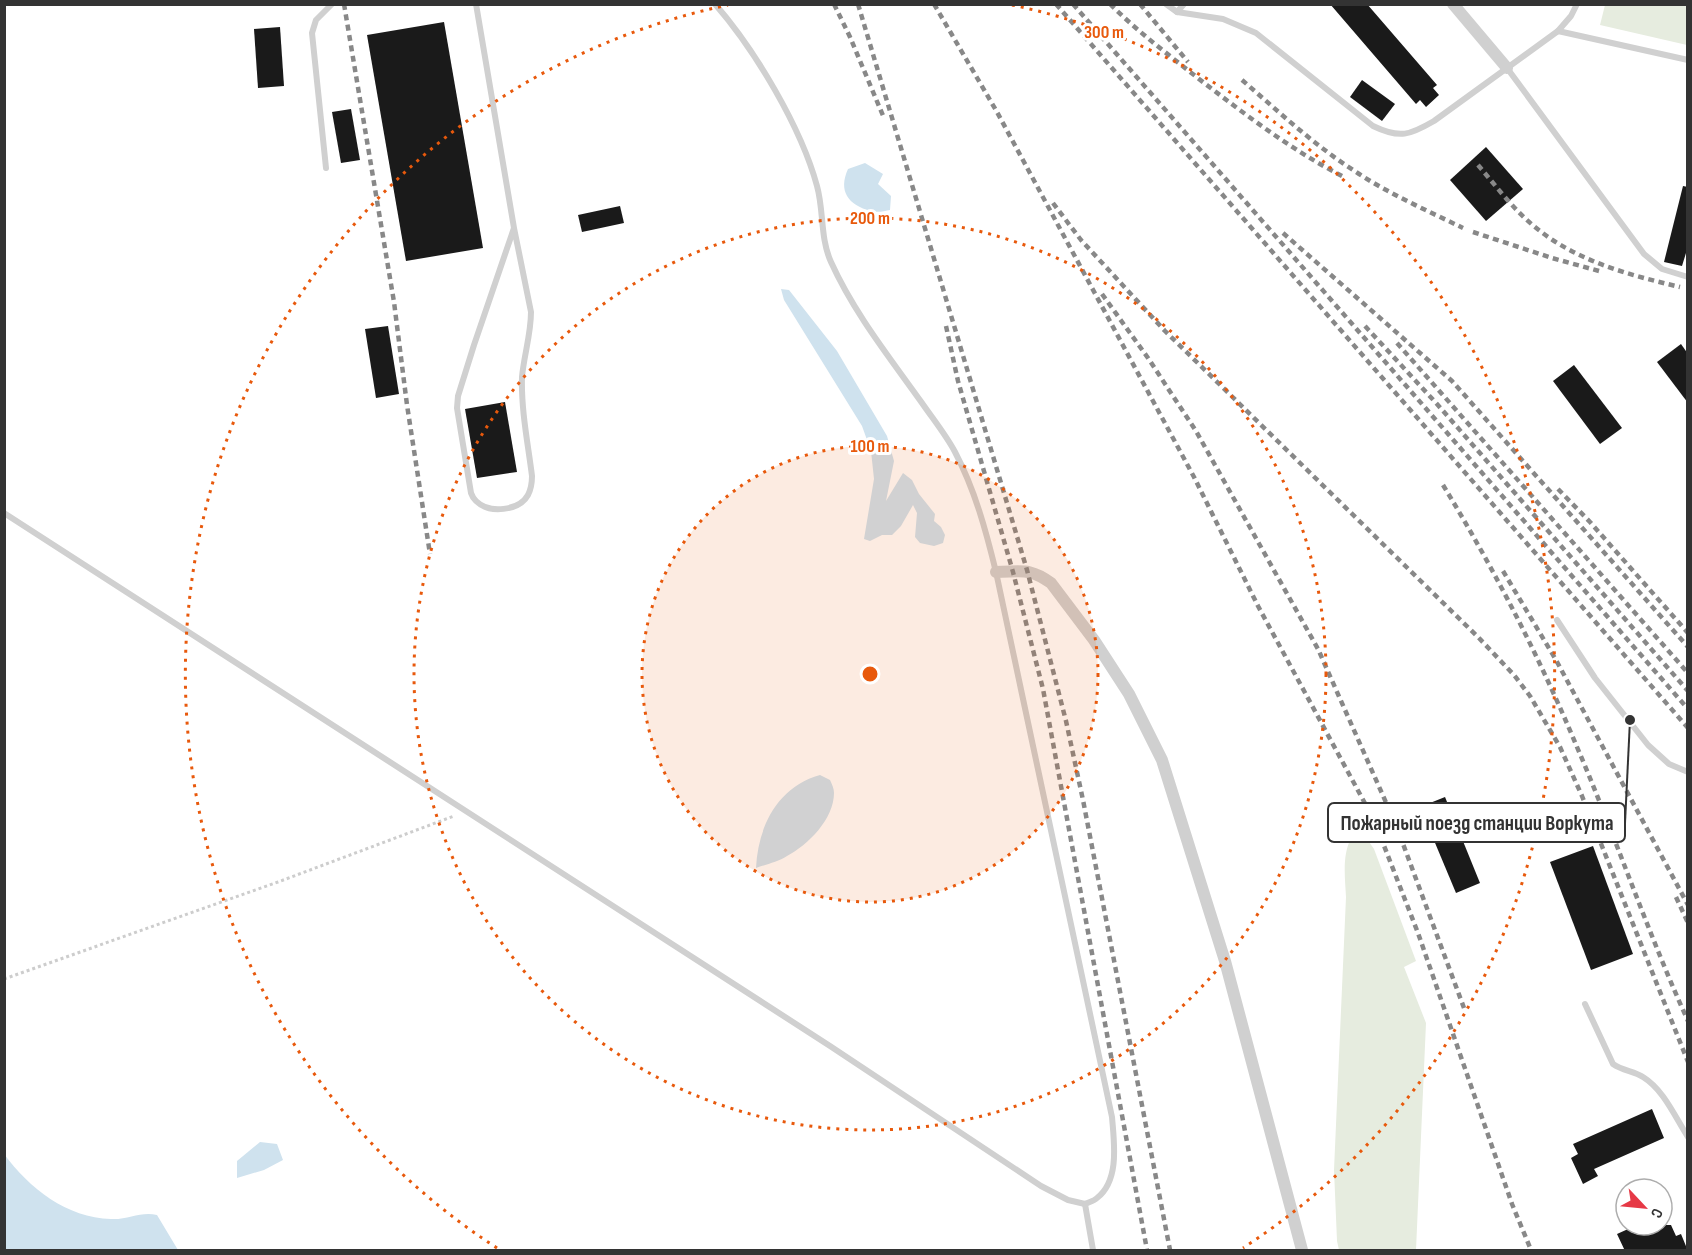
<svg xmlns="http://www.w3.org/2000/svg" width="1692" height="1255" font-family="'Sofia Sans Condensed',sans-serif">
<style>
.green{fill:#e6ecdf}
.water{fill:#cfe2ee}
.building{fill:#1a1a1a}
.lines{fill:none;stroke-linecap:round;stroke-linejoin:round}
.path{stroke:#cdcdcd;stroke-width:3;stroke-dasharray:3 3;stroke-linecap:butt}
.lane{stroke:#d0d0d0;stroke-width:6}
.street{stroke:#d0d0d0;stroke-width:12}
.rail{stroke:#888;stroke-width:4.5;stroke-dasharray:6 4.5;stroke-linecap:butt}
.ring{fill:none;stroke:#e8590c;stroke-width:3;stroke-dasharray:3 6}
.centre{fill:#e8590c;stroke:#fff;stroke-width:3}
.ring-label{font-size:18px;text-anchor:middle;font-weight:bold;fill:#e8590c;stroke:#fff;stroke-width:6;stroke-linejoin:round;paint-order:stroke}
.leader{fill:none;stroke:#333;stroke-width:2}
.callout-dot{fill:#333;stroke:#fff;stroke-width:2}
.callout{fill:#fff;stroke:#333;stroke-width:2}
.callout-label{font-size:21px;text-anchor:middle;font-weight:bold;fill:#333}
</style>
<rect width="100%" height="100%" fill="#fff"/>
<g class="green">
<polygon points="1605,5 1687,5 1687,45 1600,25"/>
<path d="M1356,836L1367,839L1374,849L1416,961L1404,967L1426,1023L1416,1250H1339L1337,1241L1334,1170L1346,897C1345,877 1342,856 1351,838Z"/>
</g>
<g class="water">
<path d="M865,163L883,174L878,184L891,196L890,210C885,211 877,213 871,211C848,205 838,191 848,169Z"/>
<polygon points="781,289 789,290 837,351 887,436 894,461 886,501 903,473 912,480 919,494 935,514 934,521 941,527 945,535 943,543 934,546 920,543 915,537 917,513 913,505 901,526 892,535 882,535 870,541 864,539 874,479 871,451 862,426 784,300"/>
<path d="M820,775L830,780C832,784 834,789 834,793C834,819 808,845 787,856C778,862 767,864 756,868C758,827 777,787 820,775Z"/>
<polygon points="260,1142 277,1144 283,1160 264,1170 237,1178 237,1161"/>
<path d="M4,1154C29,1188 67,1218 111,1219C128,1220 141,1211 157,1215L178,1250H5Z"/>
</g>
<g class="building">
<polygon points="1330,4 1367,4 1437,85 1433,88 1439,95 1426,107 1420,100 1416,104"/>
<polygon points="444,22 483,248 406,261 367,35"/>
<polygon points="280,27 284,86 258,88 254,29"/>
<polygon points="1362,80 1395,104 1382,121 1350,97"/>
<polygon points="351,109 360,160 341,163 332,112"/>
<polygon points="1486,147 1523,189 1486,221 1450,180"/>
<polygon points="1683,186 1688,187 1688,254 1686,253 1682,266 1664,262"/>
<polygon points="620,206 624,223 582,232 578,215"/>
<polygon points="388,326 399,394 376,398 365,329"/>
<polygon points="1681,344 1688,354 1688,403 1657,362"/>
<polygon points="1574,365 1622,428 1600,444 1553,381"/>
<polygon points="505,402 517,472 477,478 465,409"/>
<polygon points="1445,797 1480,883 1456,893 1420,807"/>
<polygon points="1593,846 1633,954 1591,970 1550,862"/>
<polygon points="1652,1109 1664,1138 1594,1169 1598,1176 1583,1184 1571,1158 1578,1154 1573,1144"/>
<polygon points="1637,1225 1671,1225 1676,1236 1681,1234 1688,1251 1625,1251 1617,1234"/>
</g>
<g class="lines">
<polyline class="path" points="4,979 278,882 454,816"/>
<g class="lane">
<path d="M476,4L514,228L531,312C531,334 524,355 522,377C521,410 528,444 532,476C532,482 531,489 528,495C519,511 489,514 476,501C474,499 472,496 471,493L457,408L458,396L474,345L514,228"/>
<path d="M1166,4L1177,12L1223,19L1256,33L1373,126C1400,139 1410,135 1434,121L1558,31L1688,60"/>
<polyline points="1177,12 1184,4"/>
<polyline points="1558,31 1571,16 1577,4"/>
<polyline points="1507,68 1644,254 1662,269 1688,277"/>
<polyline points="326,168 312,33 316,20 332,4"/>
<path d="M4,513L830,1046L1041,1186L1068,1200L1085,1204C1089,1202 1094,1201 1097,1198C1120,1180 1114,1142 1112,1117L996,572C986,531 975,490 955,452C946,435 933,419 922,403C890,358 854,313 831,262C820,238 824,211 817,186C801,127 755,50 715,4"/>
<polyline points="1557,620 1595,678 1648,745 1669,764 1688,772"/>
<path d="M1585,1004L1613,1064C1623,1071 1634,1071 1643,1077C1664,1090 1675,1117 1688,1137"/>
<polyline points="1085,1204 1093,1250"/>
</g>
<g class="street">
<polyline points="1453,4 1507,68"/>
<path d="M996,572C1021,572 1029,567 1051,583L1094,640L1129,694L1162,760L1225,961L1302,1250"/>
</g>
<g class="rail">
<polyline points="344,4 394,302 407,405 430,554"/>
<polyline points="834,4 850,37 884,118"/>
<polyline points="858,4 1027,570 1066,721 1083,800 1170,1250"/>
<polyline points="934,4 997,112 1194,477 1258,606 1374,820 1418,933 1512,1204 1531,1250"/>
<polyline points="1056,4 1688,728"/>
<polyline points="1073,4 1688,709"/>
<path d="M1110,4C1138,32 1169,55 1199,79C1246,115 1291,150 1344,177"/>
<polyline points="1140,4 1188,62"/>
<path d="M1242,80C1278,111 1313,144 1353,170C1387,193 1426,210 1463,228"/>
<path d="M1478,165C1496,186 1513,209 1535,227C1576,261 1629,275 1680,287"/>
<polyline points="1053,203 1081,240 1165,331 1478,637 1514,675 1530,696 1560,747 1582,796 1688,1062"/>
<polyline points="1473,232 1552,258 1599,271"/>
<polyline points="1283,233 1452,381 1688,647"/>
<polyline points="1102,294 1148,358 1196,431 1318,649 1396,825 1464,1008"/>
<polyline points="946,326 958,381 1013,572 1043,689 1147,1250"/>
<polyline points="1365,326 1437,404 1688,691"/>
<polyline points="1397,343 1688,673"/>
<path d="M1443,485C1494,569 1539,656 1577,747C1616,838 1647,931 1688,1021"/>
<polyline points="1558,489 1590,522 1688,633"/>
<polyline points="1503,571 1556,660 1688,905"/>
<polyline points="1676,897 1688,923"/>
</g>
</g>
<circle cx="870" cy="674" r="228" fill="#e8590c" fill-opacity=".12"/>
<g class="ring">
<circle cx="870" cy="674" r="228"/>
<circle cx="870" cy="674" r="456"/>
<path d="M497 1248A684 684 0 0 1 728 5M1012 5A684 684 0 0 1 1243 1248"/>
</g>
<circle cx="870" cy="674" r="9" class="centre"/>
<g class="ring-label">
<text x="1104" y="38">300 m</text>
<text x="870" y="224">200 m</text>
<text x="870" y="452">100 m</text>
</g>
<path class="leader" d="M1630 720L1625 823"/>
<circle class="callout-dot" cx="1630" cy="720" r="6"/>
<rect class="callout" x="1328" y="803" width="297" height="39" rx="6"/>
<g class="callout-label">
<text x="1477" y="830">Пожарный поезд станции Воркута</text>
</g>
<rect width="1692" height="1255" fill="none" stroke="#333333" stroke-width="12"/>
<g transform="translate(1644 1207) rotate(116)"><circle r="28" fill="#ffffff" stroke="#adadad" stroke-width="1.5"/>
<path d="M0-4.5L10 22L0 15L-10 22Z" fill="#e63946"/>
<text y="-9" font-size="16" font-weight="bold" text-anchor="middle" fill="#333333">С</text>
</g>
</svg>
